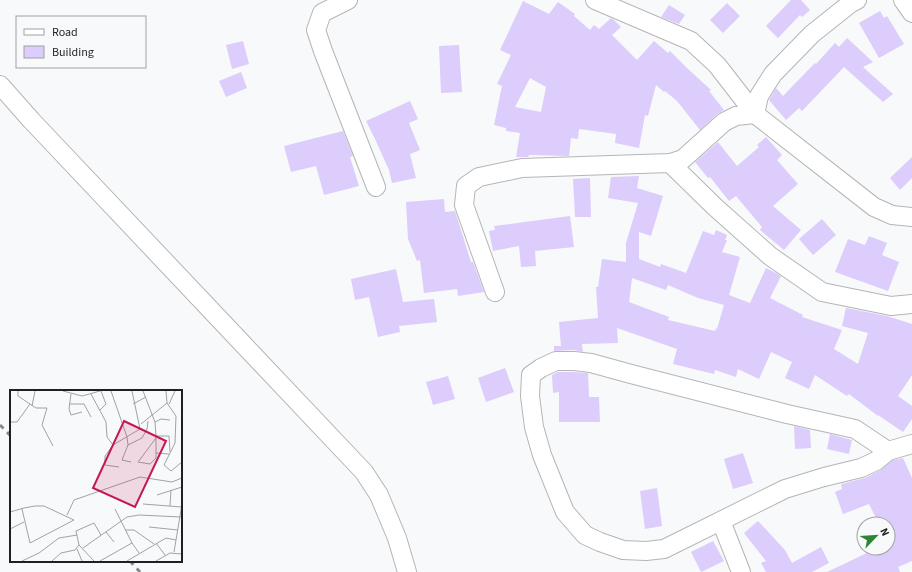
<svg xmlns="http://www.w3.org/2000/svg" width="912" height="572" font-family="'Source Sans 3',sans-serif">
<style>
.building{fill:#dccdfc;fill-rule:evenodd}
.lines{fill:none;stroke-linecap:round;stroke-linejoin:round}
.minor-casing{stroke:#b4b5b6;stroke-width:20}
.minor{stroke:#fff;stroke-width:18}
.rail{stroke:#878889;stroke-width:3;stroke-dasharray:5 5;stroke-linecap:butt}
.inset-road{fill:none;stroke:#a1a2a3;stroke-width:1}
.view{fill:#c2185b;fill-opacity:0.15;stroke:#c2185b;stroke-width:2}
.inset-edge{fill:none;stroke:#1f2020;stroke-width:2}
</style>
<rect width="100%" height="100%" fill="#f8f9fa"/>
<g class="building">
<polygon points="791,0 801,0 810,10 802,17 800,15 778,38 766,26"/>
<path d="M523,1L549,14L558,2L575,14L574,16L590,30L594,25L599,29L611,18L614,20L621,27L612,35L637,60L654,41L668,53L670,51L687,68L711,90L709,91L724,110L717,114L700,130L677,101L665,91L664,92L656,85L648,116L645,115L639,148L615,143L616,134L579,129L578,139L571,138L569,156L529,155L528,157H516L520,133L506,131V128L494,125L502,86L497,84L511,55L500,50ZM530,78L546,87L541,112L515,107Z"/>
<polygon points="727,3 740,16 723,33 710,20"/>
<polygon points="669,5 685,15 679,24 661,17"/>
<polygon points="880,11 884,18 887,16 904,44 879,58 859,23"/>
<polygon points="847,38 873,62 863,67 893,94 883,102 844,67 802,111 799,108 786,120 769,100 776,88 783,96 815,63 816,64 835,43 839,47"/>
<polygon points="243,41 249,64 232,69 226,45"/>
<polygon points="459,45 462,92 441,93 439,46"/>
<polygon points="241,72 247,88 226,97 219,81"/>
<polygon points="410,101 418,119 409,123 420,150 410,154 416,178 392,183 389,170 375,139 366,121"/>
<polygon points="343,131 353,156 350,157 359,186 324,195 316,166 291,172 284,146"/>
<polygon points="766,137 782,155 777,160 798,184 773,206 801,230 784,250 760,230 762,227 736,196 729,201 710,177 708,178 695,162 718,142 737,166 759,147 757,145"/>
<polygon points="912,157 912,178 900,190 890,178"/>
<path d="M639,176L637,188L663,196L651,236L639,232V259L660,267L661,264L686,273L703,231L714,235L716,230L727,235L725,240H727L722,252L740,257L729,295L750,303L766,268L776,273L781,276L770,298L803,315L802,317L842,330L834,349L858,364L868,333L842,326L846,308L887,316L912,324V375L898,396L912,406V419L903,432L878,415V416L849,394L847,396L815,375L809,389L785,378L792,362L771,352L759,379L738,369L736,377L715,370L714,374L673,364L677,349L617,328L618,343L582,344L583,352L574,350L554,351V346H561L559,322L598,318L596,287H598L602,259L626,262V243L638,203L608,198L611,177ZM632,278L666,290L668,285L698,298L724,305L717,329L716,328L715,331L668,320L669,317L629,302Z"/>
<polygon points="590,178 591,217 575,217 573,179"/>
<polygon points="444,199 445,212 455,211 471,262 473,262 484,292 458,296 457,289 424,293 420,260 417,261 408,239 406,202"/>
<polygon points="570,216 574,247 535,251 536,266 521,267 519,246 493,251 489,231 495,230 494,226"/>
<polygon points="822,219 836,235 813,255 799,239"/>
<polygon points="869,236 887,243 882,255 899,262 888,291 835,272 848,239 865,245"/>
<polygon points="396,269 403,302 434,299 437,322 399,326 400,332 378,337 369,297 355,300 351,279"/>
<polygon points="505,368 514,392 486,402 478,378"/>
<polygon points="558,372 573,372 588,373 589,397 599,397 600,422 559,422 559,392 553,393 552,375"/>
<polygon points="448,376 455,399 433,405 426,382"/>
<polygon points="794,426 810,430 811,448 795,449"/>
<polygon points="830,434 852,440 849,454 827,449"/>
<polygon points="743,453 753,483 733,489 724,459"/>
<polygon points="903,458 912,478 912,561 898,567 900,572 827,572 867,553 865,548 888,548 888,524 879,524 869,504 843,514 835,492 842,489 841,484 865,478 881,470 893,460"/>
<polygon points="657,488 662,526 645,529 640,491"/>
<polygon points="758,521 785,550 792,563 821,547 829,563 812,572 766,572 761,563 766,561 744,533"/>
<polygon points="713,541 724,561 701,572 691,552"/>
</g>
<g class="lines">
<defs>
<g id="minor">
<polyline points="348,0 322,13 316,30 323,51 376,187"/>
<polyline points="595,0 691,41 717,65 755,114 874,207 892,215 912,217"/>
<polyline points="903,0 912,13"/>
<polyline points="0,85 31,120 364,472 379,495 397,538 407,572"/>
<polyline points="755,114 759,96 773,74 812,34 851,3 857,0"/>
<polyline points="670,163 715,207 770,256 822,292 891,306 912,304"/>
<polyline points="495,292 464,205 466,186 479,177 522,168 670,163 683,159 724,122 736,116 755,114"/>
<polyline points="888,451 855,429 787,414 631,374 591,363 574,361 556,361 541,368 531,375 530,396 534,427 542,455 565,512 585,535 600,542 623,550 646,551 664,549 785,489 824,477 861,468 876,461 888,451 912,444"/>
<polyline points="721,521 741,572"/>
</g>
</defs>
<use href="#minor" class="minor-casing"/>
<use href="#minor" class="minor"/>
<g class="rail">
<polyline points="0,425 11,436"/>
<polyline points="130,561 140,572"/>
</g>
</g>
<g transform="translate(10 390)">
<rect width="172" height="172" fill="#f8f9fa"/>
<path class="inset-road" d="M8,1V6L26,18H37L32,35L43,56M53,1L72,6L90,1M101,1L117,47L118,55L112,70L121,72M133,1L145,32L146,46V68L140,74L128,72L146,48M156,1L157,13M0,3V18M61,4L59,19L61,25L72,22M81,4L96,32L97,47L103,55L130,39L122,1M157,13L166,26L165,53L154,75L161,81L172,72M59,14H74L81,27M123,14L136,7M159,14L165,1M22,16L25,1M90,20L96,14L91,1M0,32H7L20,14M145,32L151,29L160,30M131,34L157,13M146,46H159L160,62M103,55L95,66V75L109,77M118,55L132,48L137,39L138,31M146,63L159,64M147,105L172,97M133,114L172,117M160,116L161,100M105,119L122,153M0,122L14,118L25,116H34L64,130L20,153L12,119M57,125L64,110L130,87L162,92L172,88M139,137L168,140M0,139L14,132M115,140H124L144,154M96,142L104,152M146,153L155,165M73,158L117,127L129,125L171,127M67,159L72,171M164,162L172,114M12,171L29,163L49,148L67,145M42,171L51,163L65,160L69,155M84,171L69,155L66,141L84,133L91,145M90,171L122,153L129,163M117,171L156,148L166,150M146,171L160,163L172,164"/>
<path class="view" d="M114,31L156,51L125,117L83,98Z"/>
<rect width="172" height="172" class="inset-edge"/>
</g>
<rect x="16" y="16" width="130" height="52" fill="#f8f9fa" stroke="#a1a2a3"/>
<rect x="24" y="29" width="20" height="6" fill="#ffffff" stroke="#a1a2a3"/>
<text x="52" y="36" font-size="12" fill="#1f2020">Road</text>
<rect x="24" y="46" width="20" height="12" fill="#dccdfc" stroke="#a1a2a3"/>
<text x="52" y="56" font-size="12" fill="#1f2020">Building</text>
<g transform="translate(876 536) rotate(65)"><circle r="19" fill="#f8f9fa" stroke="#a1a2a3"/>
<path d="M0-3L7 15L0 10L-7 15Z" fill="#2d8636"/>
<text y="-6" font-size="11" font-weight="bold" text-anchor="middle" fill="#1f2020">N</text>
</g>
</svg>
